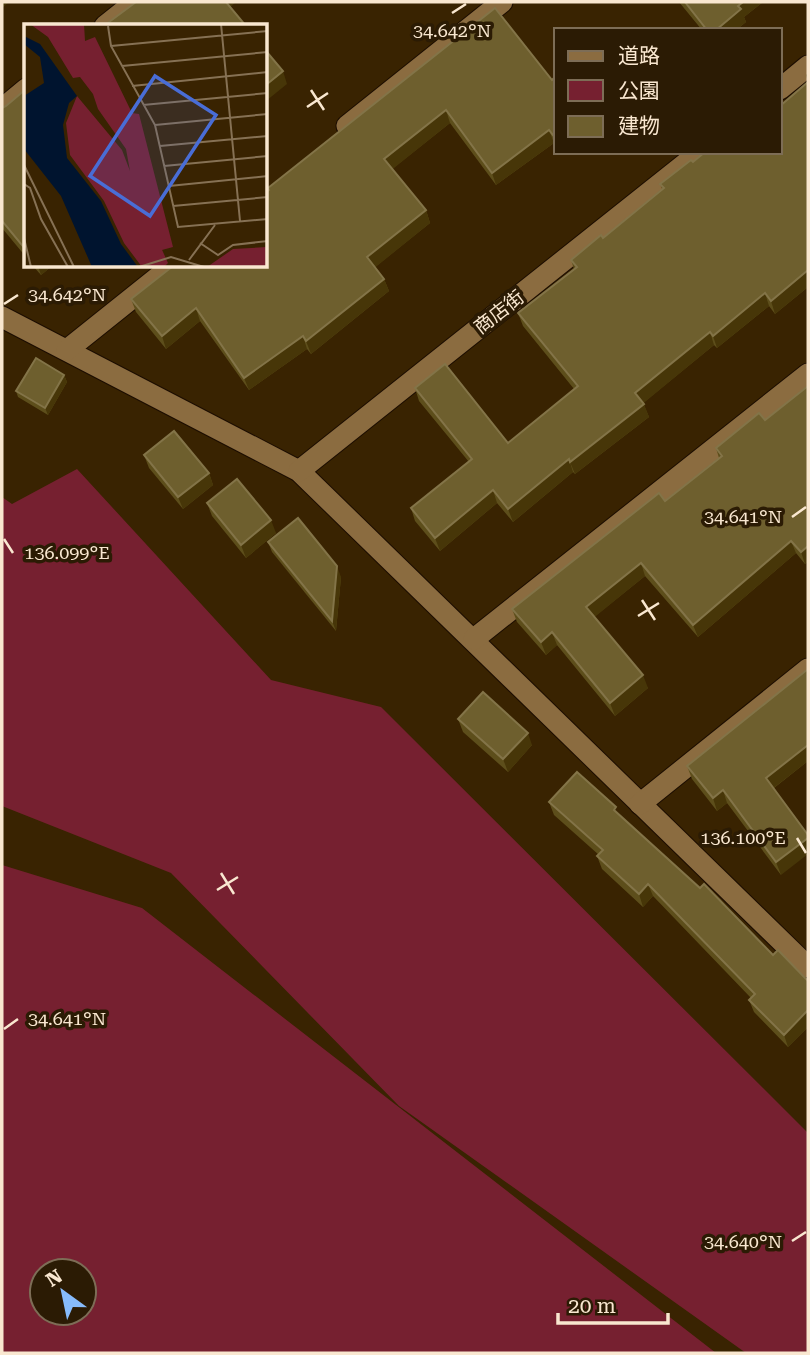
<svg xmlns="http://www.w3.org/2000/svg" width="810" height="1355" font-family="'Roboto Serif','Noto Sans JP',serif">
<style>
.green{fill:#762030;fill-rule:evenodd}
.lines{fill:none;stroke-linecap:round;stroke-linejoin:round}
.minor-casing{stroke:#1c0d00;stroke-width:23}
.minor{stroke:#8b6c40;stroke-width:21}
.wall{fill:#5d4e1b}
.shaded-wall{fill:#473608}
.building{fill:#6e5f2e;stroke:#837448;stroke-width:2}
.ticks{fill:none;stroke:#f9e7d0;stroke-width:2.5}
.labels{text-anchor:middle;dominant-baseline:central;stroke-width:7;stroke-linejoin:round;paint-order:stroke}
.street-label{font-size:19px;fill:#f9e7d0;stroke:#2b1b04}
.inset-road{fill:none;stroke:#867154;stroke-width:2}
.view{fill:#496dd6;fill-opacity:0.15;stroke:#496dd6;stroke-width:3.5}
.inset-edge{fill:none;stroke:#f9e7d0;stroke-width:3.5}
.ticks-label{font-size:18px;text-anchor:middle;fill:#f9e7d0;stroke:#2b1b04;stroke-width:7;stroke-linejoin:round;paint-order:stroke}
</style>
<rect width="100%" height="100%" fill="#392301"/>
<g class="green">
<polygon points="77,469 271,680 381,707 808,1133 808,1353 746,1353 399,1106 171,873 2,806 2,497 12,504"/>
<path d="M2,865L142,908L716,1353H2ZM42,1271H84V1313H42Z"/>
</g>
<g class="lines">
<defs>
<g id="minor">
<polyline points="105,26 135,2"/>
<polyline points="780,89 808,66"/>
<polyline points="2,109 26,89"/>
<polyline points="347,126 502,2"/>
<polyline points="2,317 299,471 808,967"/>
<polyline points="67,350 172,266"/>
<polyline points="299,471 700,152"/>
<polyline points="474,639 808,374"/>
<polyline points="640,804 808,669"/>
</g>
</defs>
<use href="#minor" class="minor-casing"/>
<use href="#minor" class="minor"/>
</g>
<g class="wall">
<polygon points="679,2 763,2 744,17 746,22 736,30 702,30"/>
<polygon points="495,8 552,80 556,78 556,146 554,143 496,185 450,123 392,169 426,210 430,223 375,267 384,279 389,291 311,354 307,349 249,390 200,321 166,349 136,312 131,299 266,266"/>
<polygon points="808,73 808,287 775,314 769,306 717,348 714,345 643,403 649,417 575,474 573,472 513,522 497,503 440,551 415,521 411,508 469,462 419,401 415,388 508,443 574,389 523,326 518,313 574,269 571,260 603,238 662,189 660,184 693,162 780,152 808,82 806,75"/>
<polygon points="26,89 26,257 2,228 2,108 6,106"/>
<polygon points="33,266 52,266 41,275"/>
<polygon points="64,375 67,382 48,415 18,397 16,391"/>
<polygon points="808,386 808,562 805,564 796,553 698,637 645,576 594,617 648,688 615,716 557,645 546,655 517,622 512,609 665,501 719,458 716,448 765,420"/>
<polygon points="144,455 209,473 213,485 183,509 149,468"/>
<polygon points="207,503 276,533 246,558 212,516"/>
<polygon points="268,542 341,577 336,631 272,552"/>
<polygon points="808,669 808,761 774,788 781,875 727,803 717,811 692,779 687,766"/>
<polygon points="458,719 532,745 508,772 463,732"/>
<polygon points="549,802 619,815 773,955 808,981 808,1027 788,1047 754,1012 749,1000 751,998 653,896 643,907 602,869 597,856 599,855 554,815"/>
</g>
<g class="shaded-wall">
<polygon points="2,2 9,2 2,8"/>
<polygon points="224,2 236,2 227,10"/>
<polygon points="743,2 763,2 744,17 746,22 736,30 716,30"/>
<polygon points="283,71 287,84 266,101 266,85"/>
<polygon points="446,110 450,123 389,172 384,159"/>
<polygon points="549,130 554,143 496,185 492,173"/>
<polygon points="426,210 430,223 372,270 367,257"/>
<polygon points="38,266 52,266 41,275"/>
<polygon points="808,270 808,287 775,314 771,301"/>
<polygon points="384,279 389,291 311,354 306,341"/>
<polygon points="765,293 769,306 717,348 713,336"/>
<polygon points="196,308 200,321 166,349 162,336"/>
<polygon points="710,332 714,345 640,406 635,393"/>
<polygon points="303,336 307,349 249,390 244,378"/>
<polygon points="64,375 67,382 48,415 45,408"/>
<polygon points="644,404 649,417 575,474 570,462"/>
<polygon points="569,459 573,472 513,522 508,509"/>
<polygon points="209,473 213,485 183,509 178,497"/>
<polygon points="493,490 497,503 440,551 435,538"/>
<polygon points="271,520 276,533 246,558 241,545"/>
<polygon points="791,541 796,553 698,637 693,625"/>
<polygon points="808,546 808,562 805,564 801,552"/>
<polygon points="641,563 645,576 591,620 586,607"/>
<polygon points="337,566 341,577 336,631 332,621"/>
<polygon points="552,632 557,645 546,655 541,642"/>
<polygon points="643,675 648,688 615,716 610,703"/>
<polygon points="528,733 532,745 508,772 503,759"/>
<polygon points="808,745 808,761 771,790 766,778"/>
<polygon points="723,790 727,803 717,811 713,798"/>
<polygon points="808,838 808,854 781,875 776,862"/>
<polygon points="648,884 653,896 643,907 639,894"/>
<polygon points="808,1010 808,1027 788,1047 784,1035"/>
</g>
<g class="building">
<polygon points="136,2 226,2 246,26 105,25"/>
<polygon points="685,2 743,2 738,6 741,9 716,30 707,30"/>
<polygon points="495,8 552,80 555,77 556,78 556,139 549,130 492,173 446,110 384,159 426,210 367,257 384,279 306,341 303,336 244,378 196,308 162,336 131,299 173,266 266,266 266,192 269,190 268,188"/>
<polygon points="266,51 283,71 266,85"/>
<polygon points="808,82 808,270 771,301 765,293 713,336 710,332 635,393 644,404 570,462 569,459 508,509 493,490 435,538 411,508 472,459 415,388 445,364 508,443 578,386 518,313 577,267 571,260 601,235 603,238 664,188 660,184 691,160 693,162 705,152 780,152 780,106"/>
<polygon points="26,89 26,250 2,221 2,108 6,106"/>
<polygon points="36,358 64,375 45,408 16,391"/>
<polygon points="808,386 808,546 801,552 791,541 693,625 641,563 586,607 643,675 610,703 552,632 541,642 512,609 659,493 665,501 722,456 716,448 759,413 765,420"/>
<polygon points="174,431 209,473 178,497 144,455"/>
<polygon points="237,479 271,520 241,545 207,503"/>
<polygon points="298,518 337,566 332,621 268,542"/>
<polygon points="808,669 808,745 766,778 808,835 808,838 776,862 723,790 713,798 687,766"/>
<polygon points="483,692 528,733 503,759 458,719"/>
<polygon points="577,772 616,807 614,810 700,888 704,884 773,955 778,950 808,981 808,1010 784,1035 749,1000 755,994 648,884 639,894 597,856 603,850 549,802"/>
</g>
<path class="ticks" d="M452,13L466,4M311,90L324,110M307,107L328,93M4,304L18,295M792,517L806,507M4,539L13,553M642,600L655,620M638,616L659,603M797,838L806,853M221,873L234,894M217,890L238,877M4,1029L18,1019M792,1241L806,1232"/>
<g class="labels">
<g class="street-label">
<text transform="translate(499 312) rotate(-38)">商店街</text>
</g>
</g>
<g transform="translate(24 24)">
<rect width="243" height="243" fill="#392301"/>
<path d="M6,0H60L61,17L71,13L108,89L115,90L149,223L138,226L115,175L144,239L140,243H118L100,219L80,177L46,131L42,99L53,72L98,126L106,147L102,125L74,85L69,70L56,53L49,54L24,13ZM243,223V243H183L209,225Z" fill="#762030"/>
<path d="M0,12L16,20L53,72L45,79L39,101L43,134L77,177L97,220L114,243H68L37,172L0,125V72L20,59L16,33L0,20Z" fill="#00142f"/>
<path class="inset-road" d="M197,0L216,197M84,2L87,22L131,101L154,203L244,195M87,22L244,7M98,42L244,28M108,62L244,48M119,81L244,69M131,101L244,90M136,122L244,112M0,141L50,243M140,142L244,132M0,160L6,164L17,195L44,243M145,162L244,152M149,182L244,173M0,214L7,243M176,219L194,231L209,221L244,217M165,236L191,201M115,243L147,233L180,243"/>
<path class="view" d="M131,52L192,91L126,192L66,152Z"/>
<rect width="243" height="243" class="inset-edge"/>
</g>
<g class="ticks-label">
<text x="452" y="37">34.642°N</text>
<text x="67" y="301">34.642°N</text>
<text x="743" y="523">34.641°N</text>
<text x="67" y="559">136.099°E</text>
<text x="743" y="844">136.100°E</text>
<text x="67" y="1025">34.641°N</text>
<text x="743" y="1248">34.640°N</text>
</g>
<rect width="810" height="1355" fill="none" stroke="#f9e7d0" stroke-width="7"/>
<rect x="554" y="28" width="228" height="126" fill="#2b1b04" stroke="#7d6d56" stroke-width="2"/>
<rect x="568" y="51" width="35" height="10" fill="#8b6c40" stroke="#7d6d56" stroke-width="2"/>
<text x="618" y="63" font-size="21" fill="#f9e7d0">道路</text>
<rect x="568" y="80" width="35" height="21" fill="#762030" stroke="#7d6d56" stroke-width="2"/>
<text x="618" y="98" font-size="21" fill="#f9e7d0">公園</text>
<rect x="568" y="116" width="35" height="21" fill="#6e5f2e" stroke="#7d6d56" stroke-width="2"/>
<text x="618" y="133" font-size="21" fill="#f9e7d0">建物</text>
<g transform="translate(63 1292) rotate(327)"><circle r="33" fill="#2b1b04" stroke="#7d6d56" stroke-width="2"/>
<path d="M0-5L12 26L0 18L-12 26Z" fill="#87bbfb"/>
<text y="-10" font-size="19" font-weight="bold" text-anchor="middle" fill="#f9e7d0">N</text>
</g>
<path d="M558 1313v10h110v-10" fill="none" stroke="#f9e7d0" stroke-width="3.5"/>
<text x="568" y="1313" font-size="21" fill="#f9e7d0" stroke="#2b1b04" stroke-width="5" paint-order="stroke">20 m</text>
</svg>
